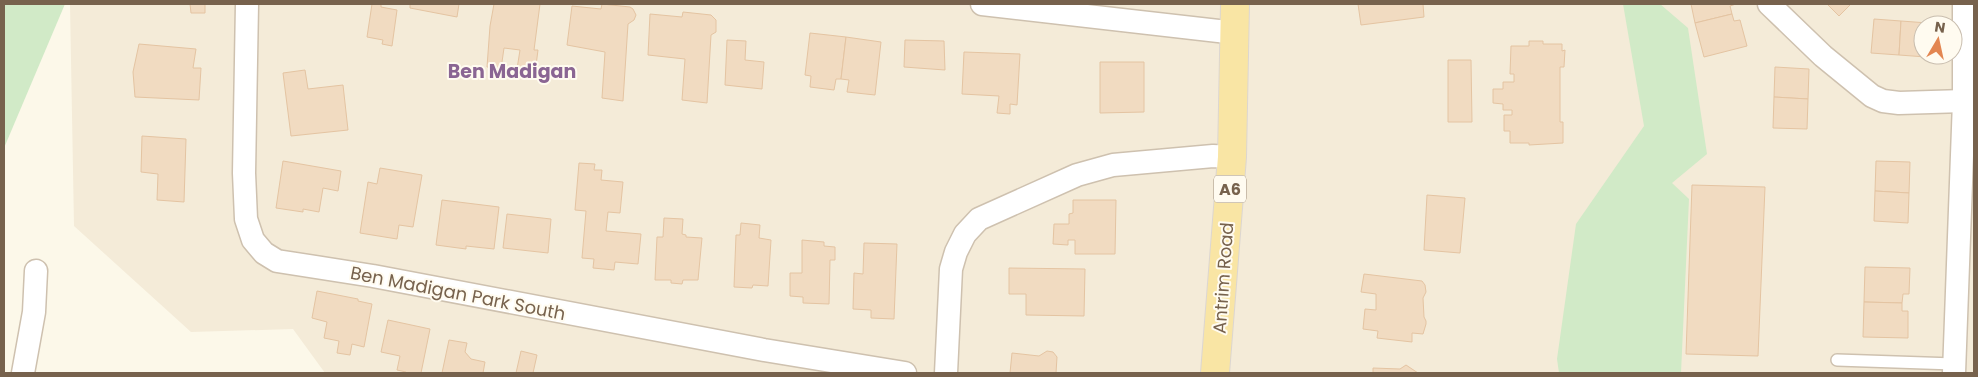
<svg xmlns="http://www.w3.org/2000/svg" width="1978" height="377" font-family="Poppins,sans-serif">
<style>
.residential{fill:#f4ebd8;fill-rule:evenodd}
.green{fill:#d1eac7}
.building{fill:#f1dbc1;stroke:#e4c4a2}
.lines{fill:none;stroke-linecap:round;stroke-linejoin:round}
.service-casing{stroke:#cec1af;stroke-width:14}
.minor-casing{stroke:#cec1af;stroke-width:25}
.primary-casing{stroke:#dcd6d1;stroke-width:30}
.service{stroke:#fff;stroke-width:11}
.minor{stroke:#fff;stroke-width:22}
.primary{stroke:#f9e5a4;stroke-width:28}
.labels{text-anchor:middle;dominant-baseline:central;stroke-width:4;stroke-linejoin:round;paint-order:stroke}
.shield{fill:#fffbf0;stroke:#a0907e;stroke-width:1}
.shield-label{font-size:16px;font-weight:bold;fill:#77624d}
.street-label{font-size:18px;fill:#77624d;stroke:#fffbf0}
.neighbourhood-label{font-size:19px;font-weight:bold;fill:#8a6593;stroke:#fffbf0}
</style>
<rect width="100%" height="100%" fill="#fcf8e9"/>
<path class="residential" d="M70,4H1974V373H325L293,329L191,332L74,226ZM1923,25H1953V55H1923Z"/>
<g class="green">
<polygon points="4,4 65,4 4,148"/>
<polygon points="1623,4 1660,4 1688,28 1707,154 1672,183 1689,199 1681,373 1559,373 1557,359 1576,224 1644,126"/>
</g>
<g class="building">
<polygon points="190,4 205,4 205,13 191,13"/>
<polygon points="372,4 381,4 381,7 397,10 392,46 382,44 383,40 367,37"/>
<polygon points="410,4 459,4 457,17 410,8"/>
<polygon points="494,4 540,4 534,50 538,50 535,73 517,69 520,50 504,48 501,69 487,67 490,26"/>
<polygon points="602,4 630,7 633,9 636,15 634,20 628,24 623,101 602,98 605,52 567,45 572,6 601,9"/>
<polygon points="1358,4 1423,4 1424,17 1361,25"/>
<polygon points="1691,4 1736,4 1730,6 1732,14 1695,23"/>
<polygon points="1827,4 1851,4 1839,16"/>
<polygon points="683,12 711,15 716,20 716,32 711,35 707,103 682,100 685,59 648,55 650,14 682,17"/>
<polygon points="1732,14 1734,21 1740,20 1747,46 1704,57 1695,23"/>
<polygon points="1874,19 1901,21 1899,55 1871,53"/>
<polygon points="1901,21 1928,23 1928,25 1923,25 1923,55 1926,55 1926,57 1899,55"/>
<polygon points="810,33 846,37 841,79 836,79 834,90 810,87 811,76 805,75"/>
<polygon points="846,37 881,42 875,95 847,92 849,80 841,79"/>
<polygon points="727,40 746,41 745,60 764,62 762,89 725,85"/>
<polygon points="905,40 944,41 945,70 904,67"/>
<polygon points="1529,41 1543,41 1543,44 1562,44 1562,51 1565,50 1564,67 1560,67 1560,122 1563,122 1563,143 1529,145 1529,143 1510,143 1510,131 1504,131 1504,115 1512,115 1512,110 1503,110 1503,104 1493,103 1493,89 1503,89 1503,82 1514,82 1514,74 1510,74 1511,46 1529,46"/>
<polygon points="139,44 196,49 193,68 201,68 199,100 135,97 133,72"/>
<polygon points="964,52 1020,54 1017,105 1010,104 1010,114 997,113 999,96 962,94"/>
<polygon points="1448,60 1471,60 1472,122 1448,122"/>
<polygon points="1100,62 1144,62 1144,112 1100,113"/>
<polygon points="1775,67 1809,69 1808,99 1774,97"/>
<polygon points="305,70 308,89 343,85 348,130 291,136 283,73"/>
<polygon points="1774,97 1808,99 1807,129 1773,128"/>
<polygon points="142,136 186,139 184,202 157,200 158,174 141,172"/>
<polygon points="283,161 341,171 338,191 323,188 319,212 303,209 303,212 276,208"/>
<polygon points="1876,161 1910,162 1909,193 1875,191"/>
<polygon points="579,163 595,164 594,170 602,170 601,180 623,182 620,213 608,212 606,231 641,234 638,264 615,262 614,270 593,268 594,259 582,258 586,211 575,210"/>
<polygon points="380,168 422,175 413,227 399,225 397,239 360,233 368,182 377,184"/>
<polygon points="1692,185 1765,187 1758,356 1686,354"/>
<polygon points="1875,191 1909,193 1908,223 1874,221"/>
<polygon points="1427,195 1465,198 1460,253 1424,250"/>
<polygon points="442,200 499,207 494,249 466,246 466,249 436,245"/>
<polygon points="1073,200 1116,200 1115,254 1075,254 1075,240 1068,240 1068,245 1053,244 1054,224 1069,224 1069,214 1073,213"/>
<polygon points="507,214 551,219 548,253 503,248"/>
<polygon points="664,218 683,219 682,234 686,235 686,237 702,238 698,280 683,280 682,284 671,283 671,280 655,280 657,237 663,237"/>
<polygon points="741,223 760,225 759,238 771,240 768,286 753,285 752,288 734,287 736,235 740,235"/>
<polygon points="802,240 824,242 824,246 835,247 835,260 830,260 829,304 803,303 803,297 790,296 790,273 802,273"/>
<polygon points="864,243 897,244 894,319 871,318 871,310 853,309 854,273 863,274"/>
<polygon points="1865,267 1910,268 1909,294 1903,294 1902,303 1864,302"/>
<polygon points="1009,268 1085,269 1084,316 1026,315 1026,294 1009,294"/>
<polygon points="1364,274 1422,281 1425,285 1426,292 1423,298 1424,317 1426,321 1426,324 1423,334 1412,333 1412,342 1377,338 1378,331 1363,329 1365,309 1376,310 1376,294 1361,292"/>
<polygon points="317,291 358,299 358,301 372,304 364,347 352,344 350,355 337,353 339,341 324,338 327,322 312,318"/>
<polygon points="1864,302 1902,303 1902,311 1908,311 1908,338 1863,337"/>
<polygon points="388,320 430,329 421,373 406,373 406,372 397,370 400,356 381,352"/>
<polygon points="449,340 467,343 465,352 471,359 485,362 483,373 442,373"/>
<polygon points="521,351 537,355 533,373 516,373"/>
<polygon points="1047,351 1053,352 1057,357 1056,373 1010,373 1012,353 1039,356"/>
<polygon points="1406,365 1418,373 1373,373 1373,368 1400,369"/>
</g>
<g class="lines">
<defs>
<polyline id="service" points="1837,360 1954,364"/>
<g id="minor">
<polyline points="247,4 244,173 246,219 253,240 264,253 277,261 373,276 764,350 905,373"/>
<polyline points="982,4 1236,33"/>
<polyline points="1769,4 1823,56 1872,96 1883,101 1899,103 1964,101"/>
<polyline points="23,373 34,312 36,271"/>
<polyline points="946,373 951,269 956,252 965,234 979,219 1077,175 1113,165 1213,156 1232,157"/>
<polyline points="1954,373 1964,101 1964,4"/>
</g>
<polyline id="primary" points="1215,373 1232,157 1235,4"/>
</defs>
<use href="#service" class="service-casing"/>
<use href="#minor" class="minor-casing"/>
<use href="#primary" class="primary-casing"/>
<use href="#service" class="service"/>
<use href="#minor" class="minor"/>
<use href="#primary" class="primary"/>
</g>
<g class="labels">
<rect class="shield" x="1214" y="175.5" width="32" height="27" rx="4"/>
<g class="shield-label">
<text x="1230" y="189">A6</text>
</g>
<g class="street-label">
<text transform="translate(1223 278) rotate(-86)">Antrim Road</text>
<text transform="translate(458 293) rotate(11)">Ben Madigan Park South</text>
</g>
<g class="neighbourhood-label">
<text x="512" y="71">Ben Madigan</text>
</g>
</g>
<rect width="1978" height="377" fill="none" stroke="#77624d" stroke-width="10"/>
<g transform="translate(1938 40) rotate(9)"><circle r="24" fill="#fffbf0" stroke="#c9beaf"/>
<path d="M0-4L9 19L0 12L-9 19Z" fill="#e38651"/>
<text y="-8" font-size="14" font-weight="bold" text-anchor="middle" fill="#77624d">N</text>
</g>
</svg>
